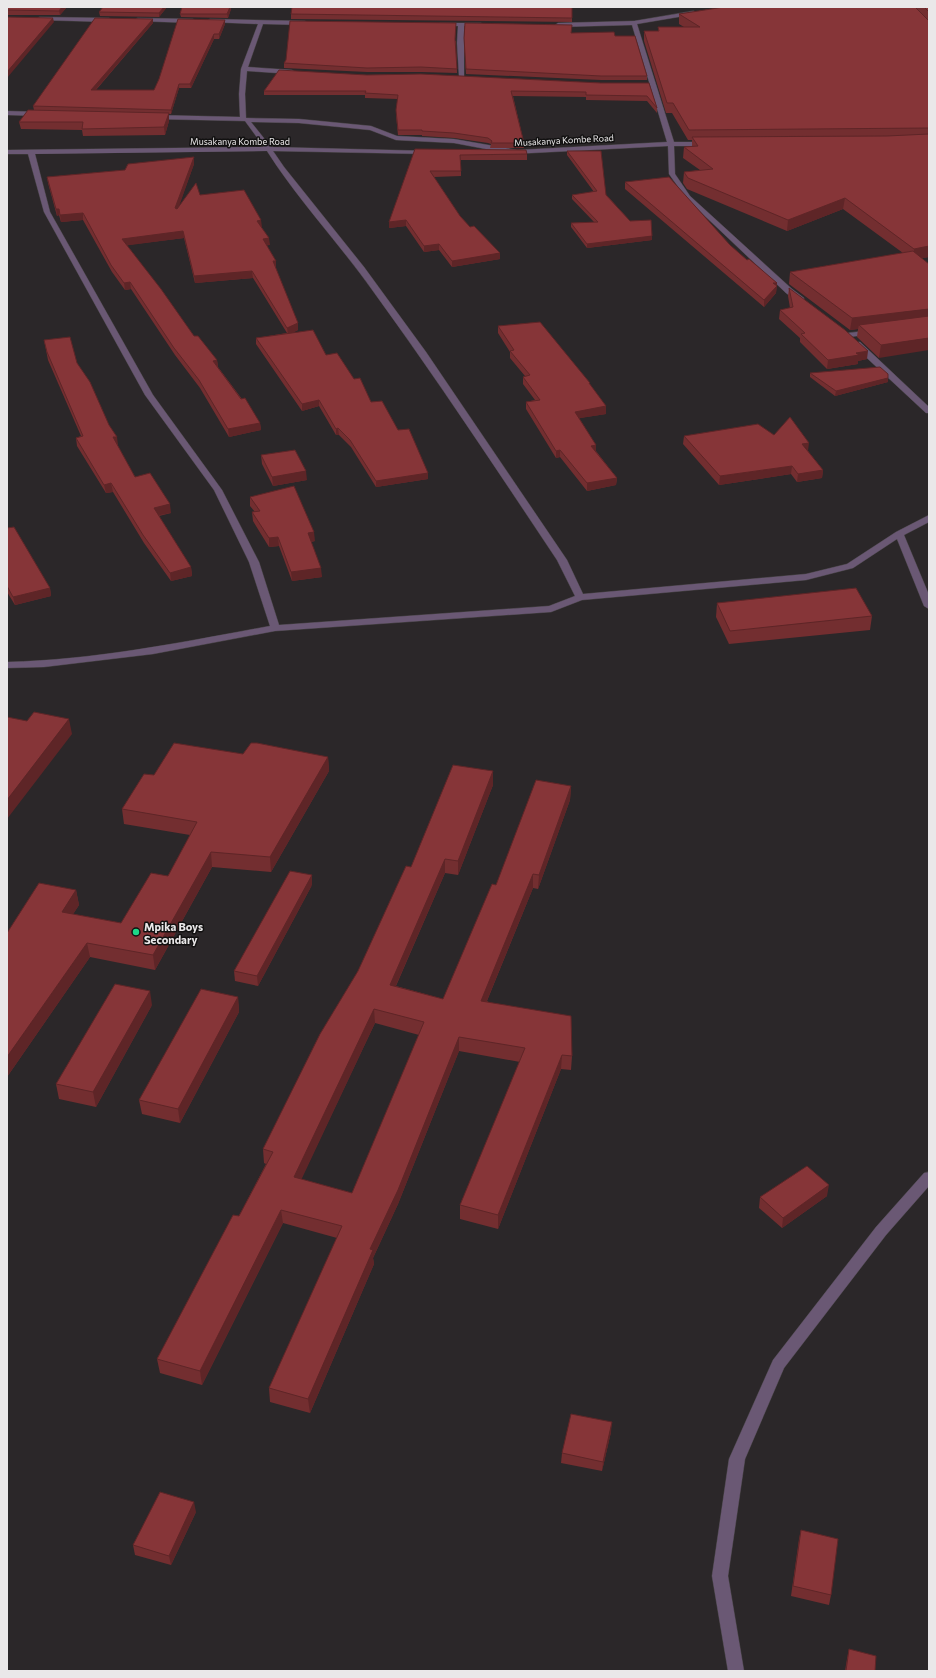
<svg xmlns="http://www.w3.org/2000/svg" width="936" height="1678" font-family="Commissioner,sans-serif">
<style>
.lines{fill:none;stroke-linecap:round;stroke-linejoin:round}
.minor-casing{stroke:#464244;stroke-width:1}
.minor{fill:#6a5874;fill-rule:evenodd}
.wall{fill:#732e30;fill-rule:evenodd}
.shaded-wall{fill:#5e2527}
.building{fill:#863538;stroke:#5e2527;fill-rule:evenodd}
.poi-dot{fill:#1dd888;stroke:#121111;stroke-width:1.5}
.labels{text-anchor:middle;dominant-baseline:central;stroke-width:3;stroke-linejoin:round;paint-order:stroke}
.far-street-label{font-size:9px;fill:#eae8e9;stroke:#121111}
.poi-label{font-size:11px;font-weight:bold;fill:#eae8e9;stroke:#121111;text-anchor:start}
</style>
<rect width="100%" height="100%" fill="#2b2729"/>
<g class="lines">
<defs>
<g id="minor">
<path d="M694,11L697,13L696,14L637,24L674,142H706L709,144L706,146H674L675,174L690,196L792,289L804,298V302H798L786,293L686,198L669,174L668,146L512,154L454,143L396,140L370,130L299,123L251,122L271,147L430,151V153L428,154L273,151L284,167L364,267L426,352L567,560L583,594L806,574L847,564L896,532L929,515V522L904,535L929,595V609L924,606L897,539L853,568L806,580L582,600L551,612L275,631L153,654L44,667L7,668V662C96,660 183,642 270,626L249,562L214,490L145,395L44,212L28,154H7V150L264,147L245,121L154,119L151,117L154,115L240,117L239,94L241,69L258,24L208,22V20L210,19L305,21L308,23L305,25L263,24L248,67L292,70L295,72L292,74L247,71L245,94L246,118L299,119L371,126L397,136L454,139L517,150L667,142L632,25L558,27L555,25L558,23L634,21ZM267,151C298,200 339,243 373,291C437,379 497,470 557,560L575,596L549,606L279,625L259,562L222,490L153,395L50,212L35,154Z"/>
<polygon points="40,17 109,18 112,20 109,22 38,20 38,18"/>
<polygon points="138,18 193,19 196,21 193,23 136,21 136,19"/>
<polygon points="440,23 481,23 484,25 481,27 464,26 464,77 459,76 457,43 458,26 442,26 440,25"/>
<polygon points="7,111 41,112 44,114 41,116 7,115"/>
<polygon points="873,330 877,332 876,334 848,337 844,335 848,333"/>
<polygon points="854,342 860,342 929,407 929,413 926,413 854,346"/>
<polygon points="929,1172 929,1186 886,1235 784,1368 745,1459 728,1576 744,1671 728,1671 712,1576 729,1459 773,1360 876,1227 924,1173"/>
</g>
</defs>
<use href="#minor" class="minor-casing"/>
<use href="#minor" class="minor"/>
</g>
<g class="wall">
<polygon points="7,7 67,7 60,15 7,15"/>
<polygon points="167,7 159,17 100,16 99,12"/>
<polygon points="182,7 231,7 231,9 228,18 181,17 180,14"/>
<polygon points="526,7 572,7 572,22 291,19 291,14"/>
<polygon points="724,7 929,7 929,257 922,258 879,358 857,337 858,329 850,330 789,284 790,272 903,253 843,209 787,231 687,189 683,183 684,172 700,170 683,158 684,147 692,146 692,140 688,140 672,113 666,113 644,41 644,31 658,31 658,27 684,27 679,24 679,14"/>
<polygon points="153,19 153,23 96,90 154,90 225,20 225,24 219,39 214,39 191,88 179,88 171,114 169,114 169,121 165,135 83,136 82,130 21,129 19,122 34,110 33,106"/>
<polygon points="571,33 615,36 647,76 647,80 601,80 466,74 464,43"/>
<polygon points="456,41 457,73 421,72 367,72 284,68 284,63"/>
<polygon points="367,75 601,83 649,83 657,108 657,113 647,101 586,100 586,97 513,96 524,143 524,148 490,148 491,144 488,143 454,138 422,136 422,135 398,135 396,115 396,110 398,99 365,98 365,95 264,95 264,91"/>
<polygon points="415,149 527,154 527,160 461,160 461,176 434,177 460,216 500,259 452,267 439,250 424,252 406,226 389,228"/>
<polygon points="567,151 630,221 652,240 587,248 571,227 571,223 594,222 572,199 572,195 594,192 567,155"/>
<polygon points="194,157 194,164 178,208 200,195 262,227 261,227 270,245 267,245 276,267 275,268 298,323 298,330 292,333 326,355 354,379 371,402 398,430 428,479 376,487 351,447 339,435 336,435 319,406 302,411 256,344 256,338 287,333 253,278 195,283 184,238 127,245 194,336 217,360 218,367 260,423 261,430 229,437 200,388 175,355 131,289 125,290 112,272 83,220 61,222 59,215 57,216 48,183 47,177 125,170"/>
<polygon points="625,182 730,245 747,260 777,283 776,293 764,307 625,189"/>
<polygon points="789,288 867,359 858,361 858,364 827,369 800,342 800,338 779,319 780,310 790,308 788,296"/>
<polygon points="498,326 590,385 606,406 606,414 579,418 596,445 596,451 617,478 616,485 587,491 560,457 556,458 526,409 526,402 535,400 523,384 523,377 525,376 510,358 510,352 498,333"/>
<polygon points="44,340 77,363 118,445 117,445 135,477 171,513 159,516 191,567 192,576 171,581 144,543 113,492 106,493 77,446 76,438 81,436 48,360"/>
<polygon points="810,373 888,382 835,396 810,377"/>
<polygon points="774,435 808,451 823,470 822,478 797,482 791,474 719,485 683,444 684,436"/>
<polygon points="261,455 307,480 273,486 262,464"/>
<polygon points="250,497 315,541 311,542 322,577 292,581 279,546 269,547 253,521 252,512 255,512 250,506"/>
<polygon points="7,528 50,588 51,596 15,605 7,592"/>
<polygon points="717,603 872,616 870,630 729,644 716,617"/>
<polygon points="243,754 328,757 329,771 271,872 212,867 155,970 90,957 7,1077 76,890 79,905 73,914 121,923 168,876 190,835 124,824 122,809 154,775"/>
<path d="M493,771V785L458,875L445,873L396,986L443,999L496,885L571,786L570,800L538,889L533,888L487,1001L572,1056L571,1070L561,1069L498,1229L460,1219V1205L520,1062L459,1051L398,1204L373,1258L374,1264L310,1413L270,1402L269,1388L337,1238L283,1223L202,1385L160,1373L157,1359L239,1216L266,1164L264,1163L263,1149L358,971L411,867ZM375,1023L419,1035L352,1193L301,1179Z"/>
<polygon points="312,885 258,986 235,981 234,971"/>
<polygon points="238,997 239,1012 180,1123 142,1114 139,1100"/>
<polygon points="152,1005 96,1107 59,1099 56,1084"/>
<polygon points="827,1196 782,1228 759,1208 760,1197"/>
<polygon points="611,1432 602,1471 561,1463 562,1453"/>
<polygon points="196,1512 171,1565 135,1555 133,1545"/>
<polygon points="801,1530 831,1595 829,1605 791,1596 799,1539"/>
<polygon points="849,1649 875,1671 845,1671 847,1659"/>
</g>
<g class="shaded-wall">
<polygon points="62,7 67,7 60,15 59,11"/>
<polygon points="164,7 167,7 159,17 159,13"/>
<polygon points="230,7 231,9 228,18 227,14"/>
<polygon points="53,18 54,22 7,78 7,72"/>
<polygon points="153,19 153,23 92,94 91,90"/>
<polygon points="225,20 225,24 219,39 219,34"/>
<polygon points="214,34 214,39 191,88 190,84"/>
<polygon points="179,84 179,88 171,114 171,110"/>
<polygon points="169,113 169,121 165,135 164,127"/>
<polygon points="194,157 194,164 176,215 175,208"/>
<polygon points="845,198 843,209 787,231 788,220"/>
<polygon points="56,209 59,209 59,215 57,216"/>
<polygon points="83,213 83,220 61,222 60,215"/>
<polygon points="261,220 262,227 257,227 257,221"/>
<polygon points="406,220 406,226 389,228 389,222"/>
<polygon points="183,231 184,238 123,246 122,239"/>
<polygon points="652,236 652,240 587,248 587,244"/>
<polygon points="269,238 270,245 264,246 263,239"/>
<polygon points="439,244 439,250 424,252 424,246"/>
<polygon points="929,246 929,257 913,260 914,249"/>
<polygon points="500,253 500,259 452,267 452,261"/>
<polygon points="273,261 276,261 276,267 273,268"/>
<polygon points="252,271 253,278 195,283 194,276"/>
<polygon points="130,282 131,289 125,290 124,283"/>
<polygon points="773,283 777,283 776,293 764,307 764,300"/>
<polygon points="929,309 929,321 859,325 858,329 850,330 852,318"/>
<polygon points="298,323 298,330 288,335 287,328"/>
<polygon points="929,338 929,350 879,358 881,345"/>
<polygon points="868,351 867,359 858,361 858,364 827,369 828,360 856,353"/>
<polygon points="217,360 218,367 213,361"/>
<polygon points="888,378 888,382 835,396 836,391"/>
<polygon points="319,400 319,406 302,411 302,404"/>
<polygon points="606,406 606,414 575,419 575,412"/>
<polygon points="260,423 261,430 229,437 228,429"/>
<polygon points="338,428 339,435 336,435 336,429"/>
<polygon points="113,437 117,437 118,445 114,446"/>
<polygon points="809,443 808,451 802,444"/>
<polygon points="596,445 596,452 591,446"/>
<polygon points="560,450 560,457 556,458 556,451"/>
<polygon points="792,466 791,474 719,485 720,476"/>
<polygon points="823,470 822,478 797,482 798,474"/>
<polygon points="306,471 307,480 273,486 272,477"/>
<polygon points="428,473 428,479 376,487 376,481"/>
<polygon points="617,478 616,485 587,491 587,483"/>
<polygon points="111,483 113,492 106,493 104,485"/>
<polygon points="170,504 171,513 155,516 154,508"/>
<polygon points="314,532 315,541 309,542 308,533"/>
<polygon points="278,537 279,546 269,547 269,538"/>
<polygon points="191,567 192,576 171,581 170,573"/>
<polygon points="321,568 322,577 292,581 291,572"/>
<polygon points="50,588 51,596 15,605 13,597"/>
<polygon points="69,719 72,734 7,819 7,800"/>
<polygon points="328,757 329,771 271,872 270,857"/>
<polygon points="493,771 493,785 458,875 458,861"/>
<polygon points="571,786 570,800 538,889 539,875"/>
<polygon points="211,852 212,867 155,970 153,955"/>
<polygon points="445,859 445,873 390,999 390,985"/>
<polygon points="533,874 533,888 481,1015 481,1001"/>
<polygon points="312,875 312,885 258,986 257,976"/>
<polygon points="76,890 79,905 65,927 62,912"/>
<polygon points="87,943 90,957 7,1077 7,1057"/>
<polygon points="150,991 152,1005 96,1107 93,1092"/>
<polygon points="238,997 239,1012 180,1123 178,1109"/>
<polygon points="374,1009 375,1023 296,1191 294,1177"/>
<polygon points="459,1037 459,1051 398,1204 373,1258 374,1264 310,1413 308,1399 370,1249"/>
<polygon points="562,1055 561,1069 498,1229 498,1215"/>
<polygon points="829,1185 827,1196 782,1228 783,1218"/>
<polygon points="281,1210 283,1223 202,1385 200,1371"/>
<polygon points="612,1422 611,1432 602,1471 603,1462"/>
<polygon points="194,1502 196,1512 171,1565 169,1556"/>
</g>
<g class="building">
<polygon points="7,7 62,7 59,11 7,10"/>
<polygon points="103,7 164,7 159,13 99,12"/>
<polygon points="182,7 230,7 227,14 180,14"/>
<polygon points="292,7 572,7 572,18 570,18 291,14"/>
<polygon points="724,7 915,7 929,21 929,128 689,130 673,103 667,103 644,31 659,31 658,27 700,27 679,14"/>
<polygon points="924,7 929,7 929,12"/>
<polygon points="7,17 53,18 7,72"/>
<polygon points="95,18 153,19 91,90 154,90 159,79 178,19 225,20 219,34 214,34 190,84 179,84 171,110 33,106"/>
<polygon points="290,21 456,23 455,39 457,69 421,67 367,68 284,63 286,60"/>
<polygon points="465,23 572,25 571,33 614,32 615,36 635,36 647,76 601,76 466,69 464,38"/>
<polygon points="279,70 367,75 421,74 601,83 649,83 657,108 647,96 586,95 586,92 511,91 524,143 491,143 492,141 488,138 454,133 422,131 422,130 398,130 396,110 398,95 365,93 366,91 264,91"/>
<polygon points="28,110 169,113 164,127 82,129 83,122 19,122"/>
<polygon points="929,134 929,246 914,249 845,198 788,220 688,178 684,172 713,169 684,147 698,146 692,137 887,136"/>
<polygon points="415,149 526,150 527,154 460,155 461,171 430,171 460,216 470,227 474,226 500,253 452,261 439,244 424,246 406,220 389,222"/>
<polygon points="567,151 601,151 606,195 630,221 651,220 652,236 587,244 571,223 598,222 572,195 597,191"/>
<polygon points="194,157 175,208 177,209 196,183 200,195 244,190 261,220 257,221 269,238 263,239 276,261 273,261 298,323 287,328 252,271 194,276 183,231 122,239 161,289 194,336 198,336 217,360 213,361 241,399 245,398 260,423 228,429 199,380 174,348 130,282 124,283 111,265 83,213 60,215 59,209 56,209 47,177 125,170 128,164"/>
<polygon points="669,177 730,245 747,260 749,259 777,283 773,283 777,286 764,300 625,182"/>
<polygon points="913,251 929,264 929,309 852,318 790,272"/>
<polygon points="789,288 845,330 868,351 856,353 859,355 828,360 801,334 805,333 780,310 793,307"/>
<polygon points="929,316 929,338 881,345 859,325"/>
<polygon points="540,322 590,383 589,383 606,406 575,412 596,445 591,446 617,478 587,483 560,450 556,451 526,402 540,400 523,377 530,375 510,351 514,350 498,326"/>
<polygon points="313,330 326,355 337,353 354,379 360,378 371,402 382,401 398,430 409,429 428,473 376,481 350,440 338,428 336,429 319,400 302,404 256,338"/>
<polygon points="70,337 77,363 90,382 109,425 117,437 113,437 135,477 150,473 170,504 154,508 191,567 170,573 143,535 111,483 104,485 76,438 83,436 47,352 44,340"/>
<polygon points="880,367 888,374 888,378 836,391 810,373"/>
<polygon points="790,417 809,443 802,444 823,470 798,474 792,466 720,476 684,436 758,424 774,435"/>
<polygon points="295,450 306,471 272,477 261,455"/>
<polygon points="294,486 314,532 308,533 321,568 291,572 278,537 269,538 252,512 260,511 250,497"/>
<polygon points="14,527 50,588 13,597 7,586 7,528"/>
<polygon points="856,588 872,616 730,631 717,603"/>
<polygon points="34,712 69,719 7,800 7,717 27,721"/>
<polygon points="174,743 243,754 251,743 257,743 328,757 270,857 211,852 153,955 87,943 7,1057 7,933 39,883 76,890 62,912 121,923 151,873 168,876 197,822 122,809 144,774 154,775"/>
<path d="M453,765L493,771L458,861L445,859L390,985L443,999L492,884L496,885L536,780L571,786L539,875L533,874L481,1001L571,1016L572,1056L562,1055L498,1215L460,1205L525,1048L459,1037L398,1190L370,1249L373,1250L308,1399L269,1388L342,1226L281,1210L200,1371L157,1359L233,1215L239,1216L273,1152L263,1149L320,1034L358,971L406,866L411,867ZM374,1009L424,1022L352,1193L294,1177Z"/>
<polygon points="290,871 312,875 257,976 234,971"/>
<polygon points="115,984 150,991 93,1092 56,1084"/>
<polygon points="201,989 238,997 178,1109 139,1100"/>
<polygon points="807,1166 829,1185 783,1218 760,1197"/>
<polygon points="571,1414 612,1422 603,1462 562,1453"/>
<polygon points="160,1492 194,1502 169,1556 133,1545"/>
<polygon points="801,1530 838,1539 831,1595 793,1586"/>
<polygon points="849,1649 876,1656 875,1671 846,1671"/>
</g>
<circle class="poi-dot" cx="136" cy="932" r="4"/>
<g class="labels">
<g class="far-street-label">
<text transform="translate(564 140) rotate(-3)">Musakanya Kombe Road</text>
<text x="240" y="141">Musakanya Kombe Road</text>
</g>
<g class="poi-label">
<text x="144" y="926">Mpika Boys<tspan x="144" dy="13">Secondary</tspan></text>
</g>
</g>
<rect width="936" height="1678" fill="none" stroke="#eae8e9" stroke-width="16"/>
</svg>
